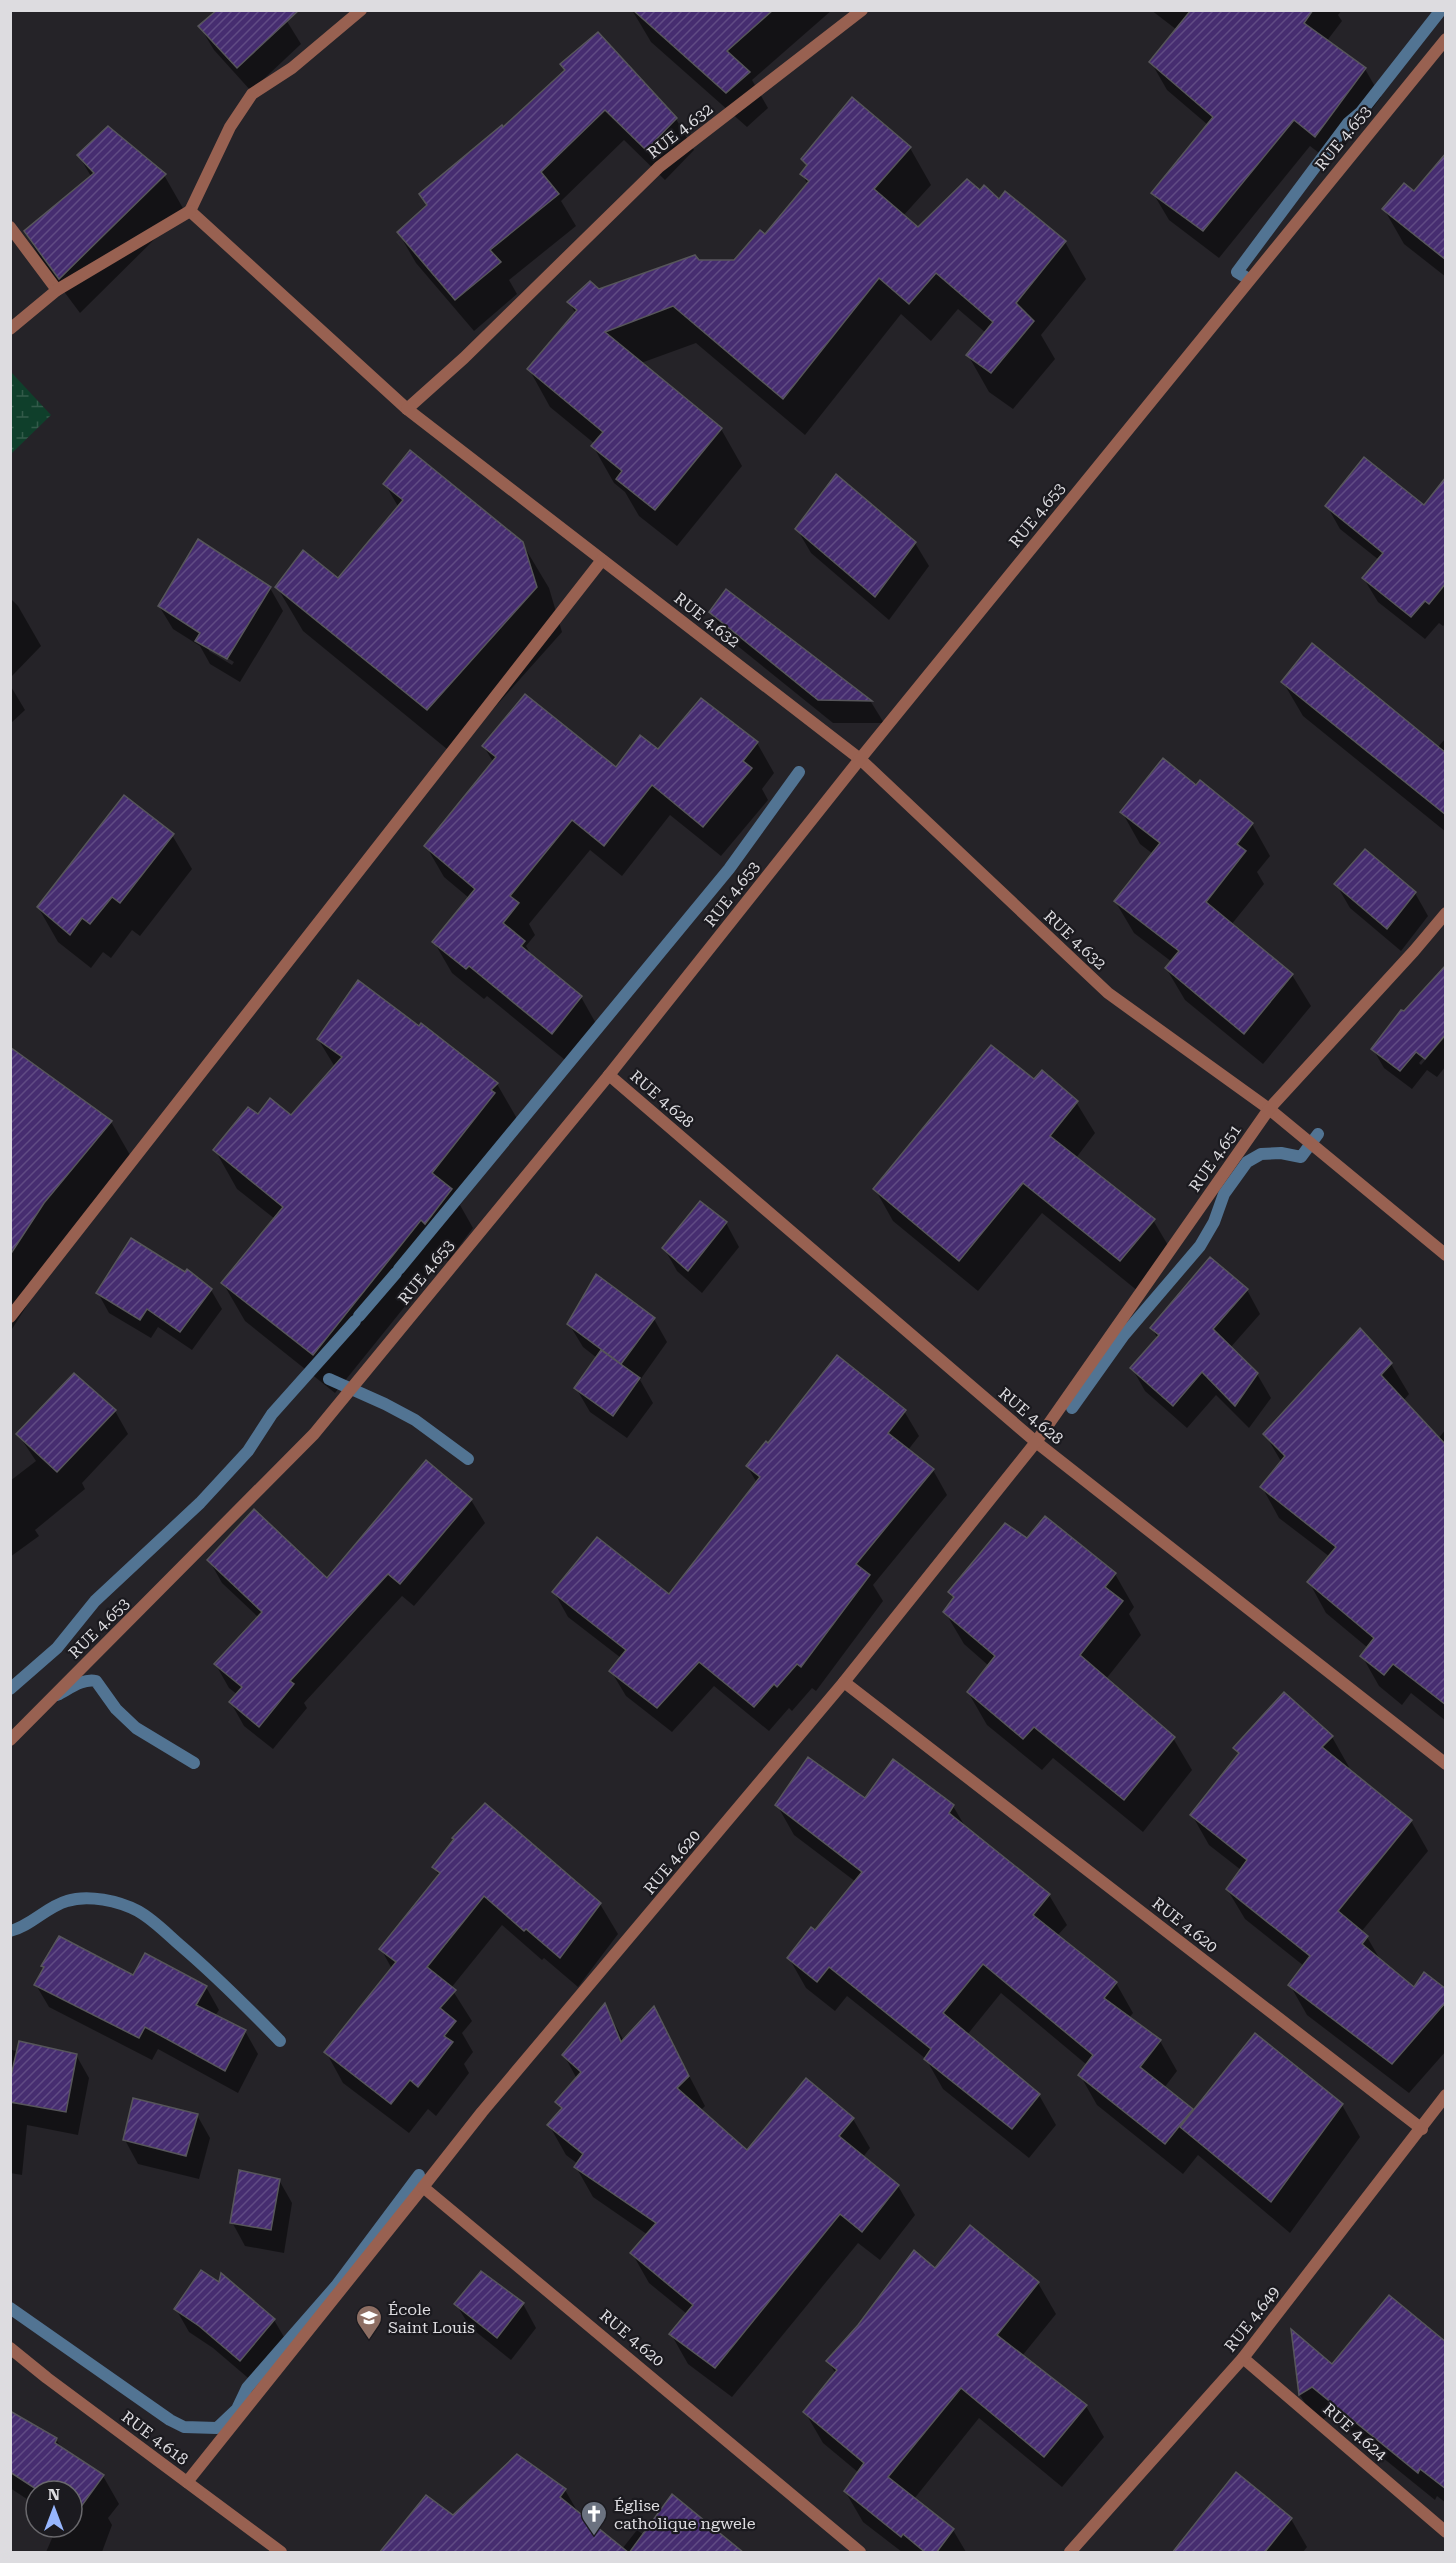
<svg xmlns="http://www.w3.org/2000/svg" width="1456" height="2563" font-family="'Roboto Serif',serif">
<style>
.wetland{fill:url(#wetland-marsh)}
.shadow{fill:#0007;fill-rule:evenodd}
.lines{fill:none;stroke-linecap:round;stroke-linejoin:round}
.stream{stroke:#527493;stroke-width:12}
.building{fill:url(#building-hatch);stroke:#57565b;stroke-width:1.5}
.minor{stroke:#986151;stroke-width:12}
.labels{text-anchor:middle;dominant-baseline:central;stroke-width:4.5;stroke-linejoin:round;paint-order:stroke}
.street-label{font-size:16px;fill:#dddce0;stroke:#1b1a1f}
.poi-label{font-size:16px;fill:#dddce0;stroke:#1b1a1f;text-anchor:start}
</style>
<defs>
<pattern id="wetland-marsh" width="20" height="14" patternUnits="userSpaceOnUse" patternTransform="scale(1.5)"><rect width="20" height="14" fill="#0f3f2b"/><path d="M1 5h8M5 5V1M11 12h8M15 12V8" fill="none" stroke="#325a49"/></pattern>
<pattern id="building-hatch" width="6" height="6" patternUnits="userSpaceOnUse" patternTransform="scale(1.5)"><rect width="6" height="6" fill="#462d70"/><path d="M-1 1l2-2M0 6l6-6M5 7l2-2" fill="none" stroke="#604b84"/></pattern>
</defs>
<rect width="100%" height="100%" fill="#252328"/>
<polygon class="wetland" points="11,372 51,415 11,454"/>
<g class="shadow">
<polygon points="280,10 301,44 251,91 214,50 200,27"/>
<polygon points="632,10 832,10 752,80 768,108 747,127 651,42"/>
<polygon points="1151,10 1342,10 1338,15 1342,21 1326,42 1365,69 1381,97 1332,163 1310,146 1219,258 1169,220 1153,193 1208,125 1167,90 1151,62 1177,30"/>
<polygon points="562,65 676,119 694,150 665,180 624,140 561,201 576,226 509,280 517,294 474,331 416,263 398,232 428,207 503,129 566,71"/>
<polygon points="910,148 931,185 903,216 918,229 980,192 999,201 1065,242 1086,279 1041,335 1055,359 1013,409 989,392 968,355 986,333 958,309 931,341 901,314 805,435 696,343 641,363 721,429 742,466 677,546 639,516 625,492 614,483 593,446 595,444 550,407 529,369 576,314 569,302 699,262 734,262 765,236 808,185 802,174 807,167 803,159"/>
<polygon points="79,156 164,175 184,210 80,313 45,266 25,232 92,178"/>
<polygon points="1446,160 1446,277 1404,244 1384,209 1415,193"/>
<polygon points="385,484 522,543 549,588 562,632 453,754 303,631 277,587 338,580 399,508"/>
<polygon points="1327,506 1424,507 1446,513 1446,623 1443,626 1439,623 1425,639 1378,602 1364,579 1379,560 1340,529"/>
<polygon points="797,529 915,543 929,566 889,620 811,553"/>
<path d="M270,588L283,611L240,682L210,664L200,646L173,629L159,606ZM209,647L234,662L232,665L209,651Z"/>
<polygon points="726,591 871,702 884,723 833,723 724,635 711,612"/>
<polygon points="10,598 18,606 41,646 10,678"/>
<polygon points="1283,682 1437,748 1446,738 1446,832 1303,716"/>
<polygon points="10,685 25,710 10,724"/>
<polygon points="757,743 774,773 762,789 768,800 721,856 670,815 622,876 590,850 529,924 535,935 526,946 533,958 581,997 598,1027 570,1064 487,996 484,999 452,973 434,942 469,898 444,877 426,846 494,763 484,747 617,769 658,751"/>
<polygon points="1200,782 1252,824 1270,856 1257,872 1264,884 1231,925 1292,975 1311,1006 1263,1064 1185,1000 1166,968 1172,962 1134,933 1115,901 1153,854 1140,844 1122,812 1196,787"/>
<polygon points="172,835 192,869 140,936 132,930 111,958 103,952 91,968 58,942 38,907"/>
<polygon points="1336,884 1415,893 1428,916 1401,951 1350,908"/>
<polygon points="1405,1013 1446,1032 1419,1063 1421,1065 1446,1036 1446,1066 1437,1077 1427,1070 1412,1089 1384,1068 1373,1049"/>
<polygon points="318,1039 497,1084 519,1122 513,1128 516,1133 460,1205 473,1228 448,1261 444,1258 335,1393 245,1321 223,1283 275,1219 237,1189 215,1150 259,1116 291,1117 335,1067"/>
<polygon points="10,1049 111,1122 134,1162 66,1244 12,1329"/>
<polygon points="1034,1081 1076,1102 1095,1133 1076,1158 1153,1220 1172,1252 1139,1292 1042,1213 978,1291 893,1221 875,1189"/>
<polygon points="726,1223 739,1247 702,1293 677,1271 664,1248"/>
<polygon points="185,1274 211,1290 222,1309 192,1350 158,1327 151,1338 109,1313 98,1293"/>
<polygon points="1247,1290 1260,1314 1230,1348 1257,1374 1271,1398 1249,1428 1216,1395 1187,1428 1145,1391 1132,1368 1158,1339 1152,1328"/>
<polygon points="654,1319 667,1342 640,1380 653,1403 627,1438 590,1412 576,1388 597,1358 583,1347 569,1324"/>
<polygon points="1391,1364 1409,1394 1403,1401 1438,1439 1446,1429 1446,1721 1411,1693 1402,1705 1379,1686 1362,1656 1368,1648 1326,1613 1309,1582 1330,1557 1279,1518 1262,1487 1282,1463 1265,1434"/>
<polygon points="115,1411 128,1434 82,1483 85,1489 35,1530 39,1536 10,1557 10,1481 36,1461 18,1434"/>
<polygon points="904,1411 919,1436 908,1450 933,1470 947,1495 873,1585 883,1601 816,1691 812,1688 792,1711 789,1708 769,1731 714,1686 672,1732 626,1696 611,1671 621,1658 568,1617 554,1592 669,1596 757,1483 747,1466 768,1445"/>
<polygon points="471,1500 485,1523 414,1606 402,1596 304,1703 307,1708 273,1749 244,1726 231,1703 238,1695 229,1688 216,1665 258,1617 222,1583 209,1560 327,1580"/>
<polygon points="1045,1518 1115,1574 1134,1607 1129,1614 1141,1635 1106,1679 1173,1738 1192,1770 1143,1832 1053,1758 1042,1770 987,1725 968,1692 989,1666 964,1644 945,1612 954,1599 950,1592 1027,1541"/>
<polygon points="1332,1737 1349,1767 1347,1769 1411,1821 1428,1851 1361,1932 1367,1937 1381,1961 1414,1989 1446,1991 1446,2051 1409,2093 1307,2015 1290,1985 1304,1966 1245,1919 1227,1889 1241,1870 1209,1845 1192,1815 1239,1756 1235,1748"/>
<polygon points="894,1761 953,1806 966,1828 1049,1895 1067,1925 1057,1936 1116,1983 1133,2013 1129,2018 1160,2041 1177,2071 1164,2088 1194,2113 1342,2105 1360,2137 1290,2233 1198,2155 1183,2174 1097,2105 1080,2075 1087,2065 1001,1993 967,2035 1039,2095 1056,2125 1029,2158 943,2089 926,2059 847,1996 835,2011 806,1988 789,1958 815,1932 856,1882 794,1835 777,1805 866,1800"/>
<polygon points="434,1867 600,1904 618,1934 578,1987 544,1958 542,1960 502,1925 451,1988 472,2021 462,2033 473,2052 464,2064 469,2073 436,2116 428,2109 409,2133 343,2083 326,2052 392,1969 381,1949 439,1876"/>
<polygon points="43,1966 206,1987 219,2010 215,2016 245,2031 258,2054 238,2093 158,2049 152,2060 49,2007 36,1985 45,1969"/>
<polygon points="604,2005 624,2041 654,2009 705,2106 700,2111 747,2152 853,2119 870,2148 863,2157 898,2186 915,2215 880,2260 858,2243 732,2397 688,2364 671,2334 687,2314 649,2283 632,2253 648,2235 593,2197 576,2167 578,2164 566,2155 549,2125 562,2111 557,2102 577,2079 564,2055"/>
<polygon points="10,2049 18,2052 76,2055 89,2078 78,2135 27,2125 22,2175 10,2173"/>
<polygon points="197,2115 210,2138 199,2179 138,2164 125,2140"/>
<polygon points="279,2180 292,2203 284,2253 245,2246 232,2222"/>
<polygon points="935,2271 1038,2283 1056,2314 1022,2356 1086,2406 1104,2437 1062,2487 979,2418 914,2499 953,2530 966,2552 902,2552 863,2522 845,2491 859,2473 823,2443 805,2412 836,2374 828,2361"/>
<polygon points="456,2304 523,2304 536,2328 511,2360 470,2327"/>
<polygon points="176,2309 274,2320 287,2342 254,2383 213,2348 189,2332"/>
<polygon points="1293,2332 1332,2367 1446,2344 1446,2503 1437,2496 1435,2500 1330,2415 1317,2423 1300,2395"/>
<polygon points="10,2412 56,2439 62,2449 103,2476 119,2504 108,2518 112,2525 102,2552 46,2552 57,2527 72,2527 72,2491 36,2491 36,2505 10,2488"/>
<polygon points="517,2456 565,2490 579,2514 622,2549 637,2530 644,2535 741,2552 385,2552 454,2517"/>
<polygon points="1291,2519 1307,2547 1303,2552 1175,2552"/>
</g>
<g class="lines">
<g class="stream">
<polyline points="1247,278 1237,272 1348,123 1361,112 1441,10"/>
<polyline points="399,1269 729,869 799,772"/>
<polyline points="359,1316 396,1273"/>
<polyline points="329,1379 385,1404 415,1420 468,1459"/>
<polyline points="1072,1408 1124,1335 1200,1246 1214,1222 1224,1194 1247,1162 1261,1154 1281,1153 1301,1157 1318,1134"/>
<polyline points="10,1689 57,1648 95,1601 200,1503 248,1451 272,1414 355,1321"/>
<path d="M57,1695C69,1689 83,1678 96,1681L116,1709L136,1728L194,1763"/>
<path d="M10,1931C31,1926 46,1907 67,1901C88,1894 119,1901 138,1911C154,1920 167,1934 181,1946C216,1976 248,2008 280,2041"/>
<polyline points="10,2308 170,2420 184,2427 217,2428 237,2409 247,2388 336,2286 419,2175"/>
</g>
</g>
<g class="building">
<polygon points="217,10 299,10 237,68 198,26"/>
<polygon points="633,10 773,10 727,51 750,72 726,93"/>
<polygon points="1191,10 1313,10 1304,23 1366,68 1315,137 1294,120 1203,231 1151,193 1213,117 1149,62"/>
<polygon points="598,32 677,118 646,150 605,110 541,172 559,194 490,250 501,262 455,300 397,232 427,205 419,194 502,125 503,127 565,70 560,64"/>
<polygon points="852,97 911,147 874,189 918,227 967,179 980,190 984,185 999,199 1005,191 1066,241 1016,303 1034,321 991,373 966,355 993,322 936,273 909,304 879,278 783,399 673,306 605,332 722,428 655,510 616,479 622,471 591,446 603,432 527,369 577,310 567,302 590,281 599,289 695,255 699,260 734,260 760,230 765,234 809,181 800,174 807,165 801,159"/>
<polygon points="108,126 166,174 59,279 24,231 94,173 77,155"/>
<polygon points="1446,153 1446,260 1382,209 1404,183 1414,191"/>
<polygon points="410,450 523,542 537,587 427,710 275,587 303,550 338,578 403,500 383,484"/>
<polygon points="1364,457 1424,505 1446,477 1446,583 1429,604 1425,601 1411,617 1362,578 1383,553 1325,506"/>
<polygon points="836,474 916,542 875,597 795,529"/>
<polygon points="198,539 271,587 227,659 195,641 200,633 158,606"/>
<polygon points="726,589 872,701 818,700 709,612"/>
<polygon points="1312,643 1446,753 1446,815 1281,682"/>
<polygon points="525,694 616,767 640,735 658,749 701,698 758,742 743,761 752,768 703,827 652,785 604,846 572,820 510,896 519,903 503,923 525,941 521,946 582,996 552,1034 469,966 466,969 432,942 475,889 424,846 496,757 482,746"/>
<polygon points="1163,758 1196,785 1200,780 1253,823 1237,844 1246,851 1206,902 1293,974 1244,1034 1165,968 1179,951 1114,901 1160,843 1120,812"/>
<polygon points="124,795 174,834 120,903 112,897 90,924 82,918 70,935 37,907"/>
<polygon points="1365,849 1416,892 1387,929 1334,884"/>
<polygon points="1446,965 1446,1034 1425,1059 1416,1052 1400,1071 1371,1049 1401,1010 1404,1011"/>
<polygon points="358,980 419,1026 421,1023 498,1083 491,1090 495,1093 432,1173 452,1189 425,1224 421,1220 313,1355 221,1283 283,1207 213,1150 248,1107 258,1114 270,1098 291,1115 342,1057 317,1039"/>
<polygon points="991,1045 1034,1079 1042,1070 1078,1101 1050,1136 1155,1219 1120,1261 1023,1183 959,1261 873,1189"/>
<polygon points="10,1047 112,1121 44,1203 10,1255"/>
<polygon points="700,1201 727,1222 688,1271 662,1248"/>
<polygon points="131,1238 185,1272 187,1269 212,1289 180,1332 147,1309 140,1320 96,1293"/>
<polygon points="1210,1257 1248,1289 1213,1329 1258,1373 1235,1406 1202,1372 1173,1406 1130,1368 1159,1335 1150,1328"/>
<polygon points="596,1274 655,1318 621,1364 567,1324"/>
<polygon points="1360,1328 1392,1363 1381,1375 1446,1445 1446,1705 1393,1664 1384,1675 1360,1656 1374,1638 1307,1582 1336,1547 1260,1487 1285,1456 1263,1434"/>
<polygon points="601,1350 640,1378 613,1416 574,1388"/>
<polygon points="837,1355 906,1410 888,1433 934,1469 856,1564 870,1575 801,1667 797,1664 777,1687 774,1684 754,1707 699,1662 657,1708 609,1671 626,1650 552,1592 597,1537 669,1594 760,1477 746,1466 766,1441 768,1443"/>
<polygon points="74,1373 116,1410 57,1472 16,1434"/>
<polygon points="426,1460 472,1499 400,1584 388,1574 290,1681 294,1684 259,1727 229,1702 242,1687 214,1664 262,1612 207,1560 254,1509 327,1578"/>
<polygon points="1045,1516 1116,1573 1105,1587 1123,1601 1080,1655 1175,1737 1124,1800 1034,1727 1023,1739 967,1692 995,1656 943,1612 954,1597 948,1592 1005,1523 1027,1538"/>
<polygon points="1284,1692 1333,1736 1322,1747 1412,1820 1338,1911 1368,1936 1362,1944 1414,1987 1424,1972 1446,1989 1446,2002 1392,2064 1288,1985 1310,1956 1226,1889 1247,1860 1190,1815 1239,1753 1233,1748"/>
<polygon points="808,1757 865,1798 893,1759 954,1805 949,1813 1050,1894 1033,1915 1117,1982 1104,1998 1161,2040 1140,2067 1193,2109 1165,2144 1078,2075 1093,2055 983,1964 943,2013 1040,2094 1012,2129 924,2059 931,2049 829,1967 817,1982 787,1958 811,1927 815,1930 862,1872 775,1805"/>
<polygon points="485,1803 601,1903 560,1958 526,1929 524,1931 484,1896 427,1967 456,1990 440,2008 456,2021 444,2036 453,2042 418,2087 410,2080 391,2104 324,2052 396,1962 379,1949 440,1873 432,1867 454,1839 452,1838"/>
<polygon points="59,1936 133,1975 145,1953 207,1986 196,2005 246,2030 225,2071 145,2027 139,2038 34,1985 44,1967 41,1966"/>
<polygon points="605,2003 621,2042 654,2006 689,2076 677,2088 747,2150 806,2078 854,2118 839,2136 899,2185 862,2232 840,2214 715,2368 669,2334 693,2305 630,2253 656,2223 574,2167 583,2154 547,2125 562,2108 555,2102 581,2072 562,2055"/>
<polygon points="1255,2033 1343,2104 1271,2202 1180,2127"/>
<polygon points="19,2041 77,2054 66,2112 10,2102 10,2080"/>
<polygon points="133,2098 198,2114 186,2156 123,2140"/>
<polygon points="239,2170 280,2179 271,2230 230,2223"/>
<polygon points="970,2225 1039,2282 997,2335 1087,2405 1044,2457 961,2388 888,2477 954,2529 936,2553 926,2553 903,2534 901,2537 844,2491 864,2463 803,2412 837,2370 826,2361 858,2325 914,2250 935,2268"/>
<polygon points="201,2270 219,2282 221,2273 275,2319 240,2361 199,2326 174,2309"/>
<polygon points="481,2271 524,2303 497,2338 454,2304"/>
<polygon points="1389,2295 1446,2342 1446,2489 1420,2469 1418,2473 1312,2387 1299,2395 1291,2329 1332,2364"/>
<polygon points="10,2411 57,2438 55,2443 104,2475 75,2515 72,2513 72,2491 39,2491 10,2472"/>
<polygon points="517,2454 566,2489 560,2497 629,2553 379,2553 426,2495 453,2515"/>
<polygon points="1236,2472 1292,2518 1264,2553 1172,2553"/>
<polygon points="672,2494 744,2553 629,2553"/>
</g>
<g class="lines">
<g class="minor">
<polyline points="361,10 292,68 252,94 230,127 190,211 407,409"/>
<polyline points="862,10 659,167 464,358 407,409 860,759 1108,993 1269,1109 1446,1255"/>
<polyline points="10,227 57,290"/>
<polyline points="10,329 57,290 190,211"/>
<polyline points="609,1075 1036,1442 1446,1764"/>
<polyline points="10,1317 602,560"/>
<polyline points="844,1682 1036,1442 1269,1109 1414,951 1446,913"/>
<polyline points="10,1740 314,1434 609,1075 860,759 1446,39"/>
<polyline points="10,2348 47,2378 281,2552"/>
<polyline points="1243,2358 1446,2532"/>
<polyline points="187,2482 423,2187"/>
<polyline points="860,2552 423,2187 482,2112 844,1682 1422,2129"/>
<polyline points="1070,2552 1243,2358 1446,2095"/>
</g>
</g>
<defs>
<symbol id="school-pin" viewBox="-11 -11 22 30"><path d="M0 17L-7.5 6A9.5 9.5 0 1 1 7.5 6Z" fill="#8d6e63" stroke="#1b1a1f"/><path d="M0-5L7-2L0 1L-7-2ZM-4 1L0 2.5L4 1V4Q0 6-4 4Z" fill="#fff"/></symbol>
<symbol id="church-pin" viewBox="-11 -11 22 30"><path d="M0 17L-7.5 6A9.5 9.5 0 1 1 7.5 6Z" fill="#6b7280" stroke="#1b1a1f"/><path d="M-1.2-6h2.4v3.5h3.3v2.4h-3.3V6h-2.4V-.1h-3.3v-2.4h3.3Z" fill="#fff"/></symbol>
</defs>
<g fill-rule="evenodd">
<use href="#school-pin" x="354" y="2303" width="30" height="40"/>
<use href="#church-pin" x="579" y="2499" width="30" height="40"/>
</g>
<g class="labels">
<g class="street-label">
<text transform="translate(680 131) rotate(-38)">RUE 4.632</text>
<text transform="translate(1343 138) rotate(-51)">RUE 4.653</text>
<text transform="translate(1037 515) rotate(-51)">RUE 4.653</text>
<text transform="translate(707 620) rotate(38)">RUE 4.632</text>
<text transform="translate(732 894) rotate(-52)">RUE 4.653</text>
<text transform="translate(1075 940) rotate(43)">RUE 4.632</text>
<text transform="translate(662 1099) rotate(41)">RUE 4.628</text>
<text transform="translate(1215 1158) rotate(-55)">RUE 4.651</text>
<text transform="translate(426 1272) rotate(-51)">RUE 4.653</text>
<text transform="translate(1031 1416) rotate(40)">RUE 4.628</text>
<text transform="translate(99 1628) rotate(-45)">RUE 4.653</text>
<text transform="translate(672 1862) rotate(-50)">RUE 4.620</text>
<text transform="translate(1185 1925) rotate(38)">RUE 4.620</text>
<text transform="translate(1252 2319) rotate(-52)">RUE 4.649</text>
<text transform="translate(632 2338) rotate(40)">RUE 4.620</text>
<text transform="translate(1355 2432) rotate(41)">RUE 4.624</text>
<text transform="translate(155 2438) rotate(37)">RUE 4.618</text>
</g>
<g class="poi-label">
<text x="388" y="2309">École<tspan x="388" dy="18">Saint Louis</tspan></text>
<text x="614" y="2505">Église<tspan x="614" dy="18">catholique ngwele</tspan></text>
</g>
</g>
<rect width="1456" height="2563" fill="none" stroke="#dddce0" stroke-width="24"/>
<g transform="translate(54 2509)"><circle r="28" fill="#1b1a1f" stroke="#69686c" stroke-width="1.5"/>
<path d="M0-4.5L10 22L0 15L-10 22Z" fill="#97b6fd"/>
<text y="-9" font-size="16" font-weight="bold" text-anchor="middle" fill="#dddce0">N</text>
</g>
</svg>
